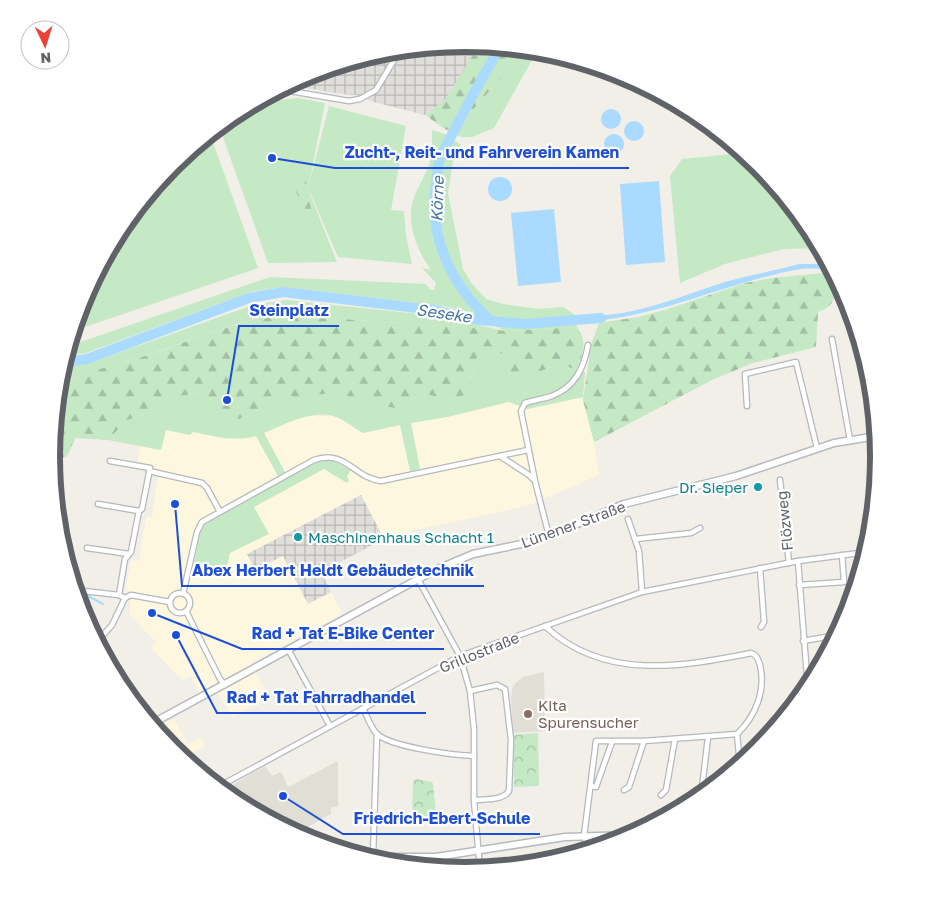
<svg xmlns="http://www.w3.org/2000/svg" width="930" height="915" font-family="'Golos Text',sans-serif">
<style>
.commercial{fill:#fef7e0}
.industrial{fill:url(#industrial-grid)}
.education{fill:#e1ded6}
.grass{fill:#c5e8c5}
.forest{fill:url(#forest-firs)}
.park{fill:url(#park-crowns)}
.water{fill:#aadaff}
.lines{fill:none;stroke-linecap:round;stroke-linejoin:round}
.stream{stroke:#aadaff;stroke-width:2}
.river{stroke:#aadaff;stroke-width:10}
.street-casing{stroke:#b5b8bc;stroke-width:7}
.secondary-casing{stroke:#b6babf;stroke-width:9}
.street{stroke:#fff;stroke-width:4.5}
.secondary{stroke:#fff;stroke-width:6}
.culture-dot{fill:#0f9aa8;stroke:#fff;stroke-width:2}
.education-dot{fill:#8d6e63;stroke:#fff;stroke-width:2}
.labels{text-anchor:middle;dominant-baseline:central;stroke-width:4.5;stroke-linejoin:round;paint-order:stroke}
.culture-label{font-size:15px;fill:#0d838f;stroke:#fff;text-anchor:end}
.street-label{font-size:15px;fill:#5f6368;stroke:#fff}
.education-label{font-size:15px;fill:#785e54;stroke:#fff;text-anchor:start}
.water-label{font-size:16px;font-style:italic;fill:#4174aa;stroke:#fff}
.rim{fill:none;stroke:#5f6368;stroke-width:6}
.leader{fill:none;stroke:#1d4ed8;stroke-width:2}
.callout-dot{fill:#1d4ed8;stroke:#fff;stroke-width:2}
.callout-label{font-size:16px;text-anchor:middle;font-weight:bold;fill:#1d4ed8;stroke:#fff;stroke-width:4.5;stroke-linejoin:round;paint-order:stroke}
</style>
<defs>
<pattern id="industrial-grid" width="8" height="8" patternUnits="userSpaceOnUse" patternTransform="scale(1.25)"><rect width="8" height="8" fill="#e0deda"/><path d="M0 4h8M4 0v8" fill="none" stroke="#b9b8b5"/></pattern>
<pattern id="forest-firs" width="22" height="20" patternUnits="userSpaceOnUse" patternTransform="scale(1.25)"><rect width="22" height="20" fill="#c5e8c5"/><path d="M5 1l3.5 6h-7zM16 11l3.5 6h-7z" fill="#a3c0a4"/></pattern>
<pattern id="park-crowns" width="20" height="18" patternUnits="userSpaceOnUse" patternTransform="scale(1.25)"><rect width="20" height="18" fill="#c5e8c5"/><path d="M2 6a3 3 0 1 1 6 0M12 15a3 3 0 1 1 6 0" fill="none" stroke="#a3c0a4"/></pattern>
</defs>
<rect width="100%" height="100%" fill="#f1efe8"/>
<g class="commercial">
<polygon points="577,398 583,400 594,442 599,475 527,506 397,534 384,539 361,495 247,554 255,570 283,555 308,603 331,592 342,614 251,663 268,697 232,717 213,684 199,691 191,676 182,680 152,649 156,642 130,615 130,598 126,587 131,560 139,561 146,517 152,517 159,469 137,464 140,446 161,450 166,430 190,435 192,432 226,439 256,436 278,476 284,472 263,433 296,419 310,416 335,416 363,433 400,425 410,471 420,468 411,423 447,417 509,402 528,409"/>
<polygon points="159,712 164,723 174,719 188,744 201,737 205,746 182,758 172,750 151,724 150,717"/>
</g>
<g class="industrial">
<polygon points="465,44 479,45 445,100 425,115 374,102 356,95 341,94 300,87 285,87 307,75 385,52"/>
<polygon points="361,495 384,539 321,572 331,592 308,604 283,556 255,570 247,554"/>
</g>
<g class="education">
<polygon points="544,672 545,731 513,733 511,697 513,686 523,677"/>
<polygon points="338,761 338,807 331,807 331,814 295,834 235,801 222,791 265,766 272,776 281,772 288,787"/>
</g>
<g class="grass">
<polygon points="523,49 537,51 494,128 472,137 461,137 463,121 522,54"/>
<path d="M298,98L325,103L308,189L337,262L268,263L219,126C241,109 270,100 298,98Z"/>
<polygon points="329,106 406,126 391,210 404,211 406,236 412,264 338,257 308,188"/>
<path d="M432,130L445,134L461,145L454,154L448,193L463,269L472,284L486,299L503,304L538,309L563,307L575,315L577,327L509,331L461,327L326,318L263,317L236,324L156,352L73,378L58,385L62,367L70,364L90,363L253,305L286,300L429,315L506,331L450,307L283,287L251,292L86,353L66,356L69,346L270,277L426,284L429,289L434,290L436,283L422,268L431,270C418,252 406,224 413,201C417,187 426,175 430,162C433,152 432,141 432,130Z"/>
<polygon points="210,134 258,268 73,331 83,299 121,227 173,165"/>
<path d="M743,153C770,175 803,216 820,248L784,249L725,264L680,283L670,176L682,159Z"/>
<path d="M504,353L511,381L561,364L585,372L583,397L528,409L509,402L447,417L411,423L420,469L410,471L400,425L363,433C354,428 345,420 336,417C314,408 283,425 264,433L285,472L278,476L256,436C234,442 215,436 193,432L190,435L166,430L161,450L108,440L127,420L155,412L179,396L202,393L206,413L239,419L287,395L300,399L350,379L353,385L347,398L394,408L422,394L453,399L467,394L477,357Z"/>
<polygon points="332,460 351,470 347,476 349,480 347,483 324,469 254,507 269,534 230,553 225,578 197,572 193,567 201,530 205,524 316,462"/>
</g>
<g class="forest">
<polygon points="479,45 523,49 522,54 463,121 461,137 445,129 425,115 445,100"/>
<polygon points="300,169 307,172 306,186 311,209 306,212 297,194 293,182"/>
<path d="M833,272C838,283 838,297 829,306C826,309 821,311 818,312L816,347L753,363L712,380L594,442L583,400L591,345L599,323L638,317L668,309L745,283L772,278Z"/>
<path d="M263,317L326,318L461,327L509,331L577,327C588,343 583,352 577,370L561,364L511,381L504,353L477,357L467,394L453,399L422,394L394,408L346,398L353,385L350,379L332,392L299,399L287,395L239,419L205,413L201,393L179,396L155,412L127,420L108,440L75,438L68,455L52,463V453L56,451L57,441L53,440L58,385C89,370 124,363 157,352C192,340 227,326 263,317Z"/>
</g>
<g class="park">
<polygon points="538,733 539,786 514,787 513,735"/>
<polygon points="416,779 432,782 433,784 436,813 434,816 414,817 412,813 413,781"/>
</g>
<g class="water">
<circle cx="611" cy="119" r="10"/>
<circle cx="634" cy="131" r="10"/>
<circle cx="614" cy="144" r="10"/>
<circle cx="500" cy="189" r="12"/>
<polygon points="659,181 665,262 626,265 620,184"/>
<polygon points="554,209 561,282 518,286 511,213"/>
<path d="M799,264H828L831,269C821,269 810,268 801,269C729,281 662,317 589,321V316C636,316 681,296 725,282C749,275 774,271 799,264Z"/>
</g>
<g class="lines">
<g class="stream">
<polyline points="53,476 55,484 55,495"/>
<polyline points="76,594 88,596 103,604"/>
</g>
<g class="river">
<path d="M490,320C451,285 428,237 436,184C437,176 437,166 440,158C444,149 449,140 454,131C468,102 484,75 500,47"/>
<polyline points="64,362 87,359 249,298 283,292 433,310 479,320 524,324 601,318"/>
</g>
<defs>
<g id="street">
<polyline points="271,94 290,91 349,101 360,99 376,90 400,50"/>
<polyline points="832,339 850,440"/>
<polyline points="747,406 745,374 796,362 817,448"/>
<polyline points="500,456 529,475 534,480"/>
<polyline points="110,461 150,468 142,509 139,511 131,552 125,559 119,595 125,598"/>
<polyline points="149,471 202,483 207,488 220,512"/>
<polyline points="780,480 789,563"/>
<polyline points="98,504 139,511"/>
<polyline points="628,519 639,551 642,592"/>
<path d="M549,536L535,481L521,411L525,403C534,400 543,399 552,396C575,387 584,368 588,345"/>
<polyline points="636,539 691,533 700,528"/>
<polyline points="87,548 129,554"/>
<polyline points="798,561 808,689"/>
<polyline points="760,568 764,622 761,627"/>
<polyline points="418,579 460,656 470,691 474,729 474,800 480,870"/>
<polyline points="799,585 844,582 842,555"/>
<polyline points="75,590 119,595"/>
<circle cx="180" cy="603" r="10"/>
<path d="M183,594L197,532L202,522L314,460C346,449 354,478 381,481L528,450"/>
<polyline points="186,611 220,679 225,685"/>
<path d="M545,626C603,681 681,667 751,653C757,655 758,659 760,665C766,690 756,716 737,734L740,765"/>
<polyline points="803,641 837,635"/>
<polyline points="97,642 112,625 125,598 131,595 170,602"/>
<polyline points="288,649 330,726"/>
<path d="M470,691L497,685L505,689L511,740L509,791C502,801 485,799 474,800"/>
<path d="M363,708C367,716 370,726 376,733C389,747 453,755 474,756"/>
<polyline points="591,786 596,787 612,742"/>
<polyline points="218,787 460,656 642,592 798,561 867,552"/>
<polyline points="624,790 629,787 644,741"/>
<polyline points="697,792 702,788 708,737"/>
<polyline points="661,795 666,790 675,739"/>
<polyline points="590,850 584,836 596,741 644,741 737,734"/>
<polyline points="373,856 377,734"/>
</g>
<g id="secondary">
<polyline points="151,724 435,570 473,554 526,543 549,536 624,504 736,476 834,443 877,436"/>
<polyline points="362,857 436,857 565,837 633,835"/>
</g>
</defs>
<use href="#street" class="street-casing"/>
<use href="#secondary" class="secondary-casing"/>
<use href="#street" class="street"/>
<use href="#secondary" class="secondary"/>
</g>
<g class="culture-dot">
<circle cx="758" cy="487" r="5"/>
<circle cx="298" cy="537" r="5"/>
</g>
<circle class="education-dot" cx="528" cy="714" r="5"/>
<g class="labels">
<g class="culture-label">
<text x="748" y="487">Dr. Sieper</text>
<text x="308" y="537" text-anchor="start">Maschinenhaus Schacht 1</text>
</g>
<g class="street-label">
<text transform="translate(784 521) rotate(-96)">Flözweg</text>
<text transform="translate(573 524) rotate(-20)">Lünener Straße</text>
<text transform="translate(479 652) rotate(-22)">Grillostraße</text>
</g>
<g class="education-label">
<text x="538" y="705">Kita<tspan x="538" dy="17">Spurensucher</tspan></text>
</g>
<g class="water-label">
<text transform="translate(437 199) rotate(-88)">Körne</text>
<text transform="translate(444 313) rotate(8)">Seseke</text>
</g>
</g>
<path d="M0 0H930V915H0ZM60 457a405 405 0 1 1 810 0a405 405 0 1 1-810 0Z" fill="#fff" fill-rule="evenodd"/>
<path class="rim" d="M60 457a405 405 0 1 1 810 0a405 405 0 1 1-810 0Z"/>
<path class="leader" d="M272 158L335 168H629M227 400L239 326H339M175 504L182 586H484M152 613L242 649H444M176 635L217 713H426M283 796L343 834H540"/>
<g class="callout-dot">
<circle cx="272" cy="158" r="5"/>
<circle cx="227" cy="400" r="5"/>
<circle cx="175" cy="504" r="5"/>
<circle cx="152" cy="613" r="5"/>
<circle cx="176" cy="635" r="5"/>
<circle cx="283" cy="796" r="5"/>
</g>
<g class="callout-label">
<text x="482" y="158">Zucht-, Reit- und Fahrverein Kamen</text>
<text x="289" y="316">Steinplatz</text>
<text x="333" y="576">Abex Herbert Heldt Gebäudetechnik</text>
<text x="343" y="639">Rad + Tat E-Bike Center</text>
<text x="321" y="703">Rad + Tat Fahrradhandel</text>
<text x="442" y="824">Friedrich-Ebert-Schule</text>
</g>
<g transform="translate(45 45) rotate(176)"><circle r="24" fill="#ffffff" stroke="#bfc1c3"/>
<path d="M0-4L9 19L0 12L-9 19Z" fill="#ea4335"/>
<text y="-8" font-size="14" font-weight="bold" text-anchor="middle" fill="#5f6368">N</text>
</g>
</svg>
